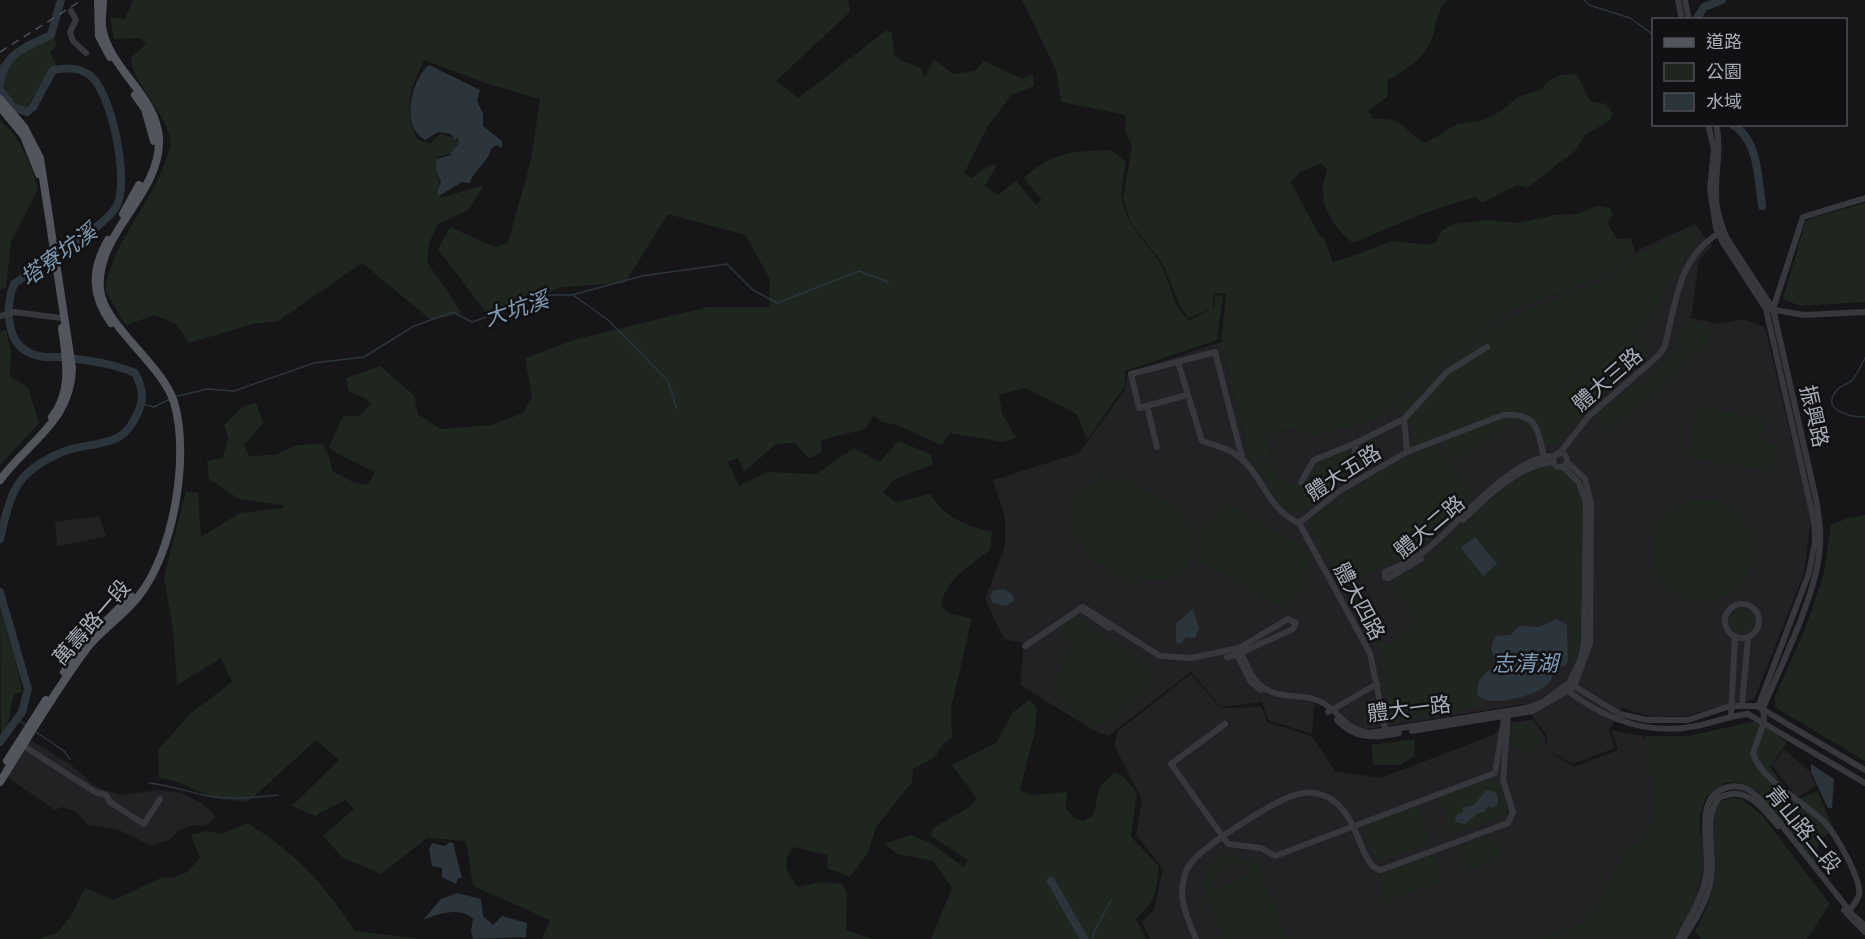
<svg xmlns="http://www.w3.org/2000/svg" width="1865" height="939" font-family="'Golos Text','Noto Sans TC',sans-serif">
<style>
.built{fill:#222225}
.green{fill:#1e261f;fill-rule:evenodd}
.water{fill:#2c353c}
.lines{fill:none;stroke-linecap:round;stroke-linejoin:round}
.stream{stroke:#2c353c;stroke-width:1.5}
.river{stroke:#2c353c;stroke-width:8}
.minor{stroke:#37383d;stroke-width:6}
.major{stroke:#53555c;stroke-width:8}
.rail{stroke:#4a4c52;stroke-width:1.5;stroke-dasharray:8 6;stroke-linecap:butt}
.labels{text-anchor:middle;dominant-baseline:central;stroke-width:5;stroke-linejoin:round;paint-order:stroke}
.street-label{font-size:21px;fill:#a8adb8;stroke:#111113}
.water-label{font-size:22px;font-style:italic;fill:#7f9bb3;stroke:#111113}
</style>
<rect width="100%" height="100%" fill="#161618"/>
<g class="built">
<polygon points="1695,224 1712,246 1699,260 1691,318 1718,324 1744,319 1765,327 1811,520 1804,573 1754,700 1725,705 1686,716 1652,717 1622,708 1609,730 1615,748 1573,764 1547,750 1574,767 1618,750 1611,730 1643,736 1702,838 1704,864 1696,901 1673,939 1150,939 1142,922 1154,910 1163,869 1136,835 1142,800 1114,745 1118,731 1191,674 1221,708 1262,707 1267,722 1312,736 1335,771 1381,778 1493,735 1504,724 1533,719 1545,736 1545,749 1547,736 1524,704 1363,730 1315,695 1312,734 1268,720 1262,702 1221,707 1191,672 1108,736 1093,730 1020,685 1024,643 1004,639 985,599 1005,546 1005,517 993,480 1079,453 1125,390 1128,373 1221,342 1249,460 1271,456 1267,435 1297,428 1305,434 1476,335 1504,313 1604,276 1642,248"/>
<polygon points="99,516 106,537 57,546 55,522"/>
<polygon points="30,740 70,764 92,784 106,791 121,795 159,790 182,793 201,803 212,812 215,818 205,826 194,825 179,830 169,840 152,846 117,829 88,825 75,811 62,807 55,810 7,777"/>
<polygon points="1784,749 1809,771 1816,786 1797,798 1772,765"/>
</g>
<g class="green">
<path d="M133,0H848L850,12L776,81L798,98L887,30L892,33L894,55L902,61L921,68L924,78L934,59L953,74L975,71L984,61L1023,79L1033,74L1034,86L1011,95L988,126L964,173L971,178L989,165H997L985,186L998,195L1016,181L1036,205L1042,200L1024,178C1056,150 1071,152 1111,150L1126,162C1124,174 1119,192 1123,204C1130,232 1150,243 1162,267C1171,283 1173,310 1190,320L1215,307V295L1223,296L1217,340L1125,371V386L1087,440L1077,414L1025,388L999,395L1002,413L1016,438L1003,442L950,433L942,445L899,426L880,421L874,415L865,429L821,440L822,453L808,458L795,443L776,444L744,472L738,458L728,462L739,486L767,472L816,474L854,448L880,462L898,441L931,454L933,464L893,480L883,493L896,502L930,494C946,518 965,526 992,532L990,550C970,566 946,578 941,606L950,614L972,618L951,708L952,738L944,743L934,758L913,769L912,782L876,827L868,853L850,877L827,868L828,855L793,847C781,863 787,872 797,887L822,882L842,884L847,893L846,930L873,939H542L550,920L473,886L466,841L427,838L381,874L342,857L323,836L354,809L345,800L315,816L292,806L339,760L316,740L248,802L214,798L178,782L159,778L158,750L191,713L232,682L221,658L177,685L173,629L164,577L186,491L198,493L201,537L240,513L283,508V505L239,499L209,479L207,461L223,458L228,438L224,425L243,406L256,403L263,423L244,445L249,456L275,455L297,445L323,444L330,459L332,471L355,483L368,485L375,472L338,454L329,447L343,416H360L371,403L363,397L349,392L346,378L380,366L414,395L418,414L440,429L491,425L523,413L532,397L525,358L577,339L708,307H769L770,279L745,235L668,214L625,283L562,287L488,315L438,249L450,227L494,247L508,243L531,160L540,99L488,84L424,60C410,92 403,104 417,139L430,144L441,133L462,142L456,152L437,157L440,198L484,185L468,210L438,224L429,243L427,262L462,313L431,320L362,263L278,321L253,324L189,343L176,324L155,315L126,325L105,290C112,242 150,207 165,162C167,157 171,149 171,144C169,115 131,81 131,58L147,43L140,38L114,39L110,17L125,19Z"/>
<path d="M1022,0H1447C1436,11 1437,25 1432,39C1424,59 1406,70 1388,80L1387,97L1368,111L1373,119C1407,117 1400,130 1426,143L1457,124L1484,120L1499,112L1518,97L1540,90L1549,81L1560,75L1577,74L1590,101L1606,104L1613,114L1609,121L1585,135L1576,150L1527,188L1517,185L1482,203L1476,197L1424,213L1353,243C1337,231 1321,209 1323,188C1323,182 1326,175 1327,169L1321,163L1300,172L1291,182L1319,235L1324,238L1333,263L1392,241L1429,245L1436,242L1442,230L1454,224L1488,220L1517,223L1555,215L1577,214L1597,206L1610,208L1613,215L1607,222L1617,239L1631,238L1635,253L1604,276L1504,313L1379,418L1319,435L1305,434L1296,428L1267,435L1271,456L1249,460L1221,342L1226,294L1214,293L1213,308L1188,318L1179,304L1163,264L1131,223L1123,199L1132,146L1125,131L1126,115L1061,102L1056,70Z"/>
<path d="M53,35L57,46L50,52L56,65L51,68L26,109L15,106L2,90C7,52 22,52 53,35Z"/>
<path d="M0,120C21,139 30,161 38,189L11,242L6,287L0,290Z"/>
<polygon points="1865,203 1865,302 1800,306 1783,299 1805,223 1809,219"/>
<path d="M1695,225L1698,237L1665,289L1655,315L1636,329L1649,356L1561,434V389L1630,334L1558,387L1559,443L1544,445L1520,418L1457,461L1437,438L1413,446C1417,427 1410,420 1396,408L1505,319L1604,281L1637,256Z"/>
<polygon points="1690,319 1712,332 1698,356 1675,343"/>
<polygon points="6,330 11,352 10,376 28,388 39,423 0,465 0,332"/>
<polygon points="1677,347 1689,358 1650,398 1642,389 1648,398 1607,432 1595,417 1635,383 1640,387"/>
<polygon points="1696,406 1765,418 1761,442 1777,445 1772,471 1689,457"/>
<path d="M1375,437L1384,458L1359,471C1355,458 1362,443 1375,437Z"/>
<path d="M1435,446L1474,495L1453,519L1414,553L1344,584L1306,523C1347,493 1387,464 1435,446Z"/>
<path d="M1345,450H1349L1350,454L1345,481L1299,514C1278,512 1265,480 1254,463L1272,460L1278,480L1289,484L1307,482L1312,468Z"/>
<path d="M1546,464C1557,467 1571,471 1577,482C1588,505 1581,536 1580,561C1580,596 1585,628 1576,662L1569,663L1571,636L1569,623L1560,616L1550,617L1534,624L1521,622L1509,632L1502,630C1481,642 1493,646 1492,663L1476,681L1474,688L1484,705L1391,723L1380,649L1353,600L1356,599L1385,646L1419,625L1390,580L1422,566L1470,519L1502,561L1500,573L1508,564L1471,516L1523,476Z"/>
<path d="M1102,474L1114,481L1119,474L1185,513L1182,519L1194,526C1188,536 1193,541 1191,553C1188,578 1161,585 1140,577L1136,585L1082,554L1085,548C1070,533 1062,509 1080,492C1088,484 1096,484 1102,474Z"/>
<circle cx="1702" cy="550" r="51"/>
<polygon points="1226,503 1306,548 1311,559 1306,568 1304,589 1283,608 1196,559 1199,552 1199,531 1217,518"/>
<polygon points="1865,515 1865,761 1775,707 1775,697 1805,629 1824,573 1831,525 1848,518"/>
<polygon points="0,607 18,670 22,692 14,694 7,727 1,735"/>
<circle cx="1742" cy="621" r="12"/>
<polygon points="1079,616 1093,626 1071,642 1058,628"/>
<path d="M1095,629L1148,667L1152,677C1147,692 1109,724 1094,727C1082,720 1069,713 1062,701C1046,672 1070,639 1095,629Z"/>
<path d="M1030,699L1037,710L1034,735L1020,790L1031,795L1067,792L1066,808L1074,818L1083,821C1101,815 1093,801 1100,788C1103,782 1110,777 1114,772L1124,777L1137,793L1131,837L1158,865C1158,893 1156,900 1136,919L1146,939H931L952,888L933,861L898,854L884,844L910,835L929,842L964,867L968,860L931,836L933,828L971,806L977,799L952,765L996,743L1012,713Z"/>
<path d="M1756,721L1787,742L1770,767L1795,801L1817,791L1833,827L1818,845L1817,865L1758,791L1739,782L1725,783L1706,797L1700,815L1701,862L1694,899L1687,919L1673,939H1540L1582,924L1602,899L1625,847C1629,846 1635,845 1639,843C1662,828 1648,760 1645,736H1688Z"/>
<polygon points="1531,722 1542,739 1536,753 1510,748 1512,725"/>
<polygon points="1415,739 1414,756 1401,765 1373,765 1372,745"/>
<path d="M1491,779C1501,786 1510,803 1506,815L1450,836L1439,798Z"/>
<path d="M1732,798L1742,799L1762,815L1830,904L1807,939H1701L1695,931C1704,915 1712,897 1715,878C1717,856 1708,817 1721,801Z"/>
<polygon points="1418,807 1431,844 1382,860 1372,855 1364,831 1369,824"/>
<path d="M247,823C292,849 327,887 355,931L419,939H39L58,932L71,916L85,888L114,900L163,877L173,878L187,872L200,858L191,835L206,831L222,834Z"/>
<polygon points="1487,837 1497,842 1502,858 1468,870 1460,846"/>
<path d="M1229,855L1250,860L1256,856L1286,939H1222L1202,884C1205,869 1213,858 1229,855ZM1235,864L1247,867L1253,873L1213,891C1211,877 1221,868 1235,864Z"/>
<polygon points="1434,855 1443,880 1385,903 1378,885 1382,874"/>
</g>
<g class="water">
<path d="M429,65L480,90L477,101L483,114V126L502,141V148L496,145L491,149C488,163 473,170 470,183L462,182L439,196L437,192L441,181L436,170L437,159L450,155L459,143L458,138L454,140L451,134L438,132L425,140C400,126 411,80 429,65Z"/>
<polygon points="1475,537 1497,564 1483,576 1461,548"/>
<polygon points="1003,589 1012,594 1014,600 1006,606 993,603 990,596 993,591"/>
<polygon points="1193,609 1199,629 1195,638 1186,637 1181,644 1176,642 1176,623"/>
<path d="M1557,619L1567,625L1568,660L1566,665L1555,669C1552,673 1553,678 1550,682C1538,696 1492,708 1478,696C1474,679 1485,676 1495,664L1491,647L1496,636L1510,635L1520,626L1538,627Z"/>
<polygon points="1811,764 1834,779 1832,808 1828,808 1811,772"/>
<polygon points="1486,790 1495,792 1498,798 1497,805 1491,808 1488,806 1484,812 1478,813 1465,824 1455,822 1456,815 1463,812 1462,808 1474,805"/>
<polygon points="450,842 453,843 462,878 458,878 456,884 442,877 442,868 432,866 429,849 432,843 445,846"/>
<path d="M457,893L481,899L483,916L493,925L502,916L527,923L526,937L473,939L471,931L473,919C459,906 439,914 423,920L441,899Z"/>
</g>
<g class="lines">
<g class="stream">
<polyline points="1584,0 1589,5 1630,18 1654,35"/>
<polyline points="0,64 2,69"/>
<polyline points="573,295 608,320 668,381 677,409"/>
<path d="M1865,358C1861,365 1858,373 1853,379C1849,384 1842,385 1838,389C1818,410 1851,417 1865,417"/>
<polyline points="174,397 207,389 234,391 314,363 364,357 414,326 453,312 472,322 550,295 572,295 642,276 727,264 753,290 777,303 859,271 888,282"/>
<polyline points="142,404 154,407 170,399"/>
<polyline points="17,719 27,726"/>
<polyline points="36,732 64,751 70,759"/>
<path d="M149,783C170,785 188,792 208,796C231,800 255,797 278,795"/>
<polyline points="1093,939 1094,932 1111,900"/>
</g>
<g class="river">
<polyline points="1696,20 1704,7 1722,0"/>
<path d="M0,84C5,52 24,48 51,35L61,0"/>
<path d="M0,90L13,107L27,112L33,107L53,70C65,68 77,67 88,74C111,87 131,184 116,207C103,229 38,266 14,284C5,308 5,346 35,355C42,358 51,357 58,357C85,360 110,362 135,373C142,387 145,398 138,412C123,450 97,440 65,451C51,456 32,467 22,479C9,495 5,519 0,539"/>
<path d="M1732,124C1759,140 1758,179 1762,206"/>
<polyline points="0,592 28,689 22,712 0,742"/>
<polyline points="1051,881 1084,939"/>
</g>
<g class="minor">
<polyline points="1678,0 1682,20"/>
<polyline points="1685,0 1689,20"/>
<polyline points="71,11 76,20 70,32 73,41 86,53"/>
<polyline points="1708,124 1714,149 1710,189 1716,228 1722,241 1766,309 1814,521 1815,542 1809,573 1758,707"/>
<path d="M1716,124C1722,149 1715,171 1716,196C1716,210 1721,224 1726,237L1773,309L1816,499C1819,518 1822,536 1819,555C1814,599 1781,666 1763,708L1764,722L1753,753C1761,781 1805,802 1826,824C1836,835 1862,880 1859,895C1857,901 1853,906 1849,910H1844"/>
<polyline points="1769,309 1804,315 1865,312"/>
<polyline points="1773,309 1803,217 1865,198"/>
<polyline points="0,316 14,312 61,318 66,322"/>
<path d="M1178,362L1202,441C1214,445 1227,448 1237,455C1263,474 1267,510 1299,523"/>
<polyline points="1187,395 1139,408 1131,374 1215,352 1243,461"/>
<polyline points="1147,406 1157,447"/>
<path d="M1407,452L1503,415C1538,413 1537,428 1544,457"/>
<circle cx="1560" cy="460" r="7"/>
<path d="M1559,454L1588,417L1659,355L1665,346C1676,302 1678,256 1721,232"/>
<polyline points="1567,462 1585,479 1591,503 1590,643 1574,687"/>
<polyline points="1563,467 1579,483 1586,503 1584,643 1581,658 1569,683"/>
<polyline points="1301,482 1314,460 1356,443 1404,419"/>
<polyline points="1351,484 1356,443"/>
<path d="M1463,520C1486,497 1520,464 1554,462"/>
<polyline points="1299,523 1341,490 1407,452 1404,419 1447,372 1487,347"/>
<polyline points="1299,523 1370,653 1386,733"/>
<path d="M1385,577V572C1400,566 1413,560 1426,550C1458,525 1512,455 1555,456"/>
<polyline points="1385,577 1389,578 1421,559"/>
<circle cx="1742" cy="621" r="17"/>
<polyline points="1080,608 1109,628"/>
<path d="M1025,646L1083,607L1160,656L1191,658L1239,648C1246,662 1251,680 1264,688C1281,700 1304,692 1323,703C1340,713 1347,730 1369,733L1527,708L1543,702L1569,683L1620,714L1647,720H1688L1730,706H1757L1865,770"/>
<polyline points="1238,654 1293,629 1296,623 1288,619 1239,648"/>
<polyline points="1227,657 1237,655 1251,682 1261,690"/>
<path d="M1564,688C1601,717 1642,735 1690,727C1710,724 1728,716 1748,714L1865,783"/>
<polyline points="1742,705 1748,637"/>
<polyline points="1328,712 1377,684"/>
<polyline points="1731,716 1735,636"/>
<path d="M1337,720C1355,740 1375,738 1399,733"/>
<polyline points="1225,724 1171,764 1228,844 1261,848 1275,856 1495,773 1505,713"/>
<polyline points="1412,731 1533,711 1574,687"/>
<polyline points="19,743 95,792 106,795 110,802 144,824 160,799"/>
<polyline points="1847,914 1865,932"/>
<path d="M1196,939C1186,916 1176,895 1187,869C1195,850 1274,801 1295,795C1306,791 1317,792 1327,797C1360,812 1359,867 1381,870L1508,823L1513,812L1503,780L1508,715"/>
<path d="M1678,939C1689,919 1702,899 1706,875C1711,849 1691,796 1728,787C1744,784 1753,791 1764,803L1853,915L1865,926"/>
<path d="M1683,939C1695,921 1707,902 1711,880C1716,854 1702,819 1719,798C1745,784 1762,807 1778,826"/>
</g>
<g class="major">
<polyline points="98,0 99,36 110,57"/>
<polyline points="135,95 145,109 154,141"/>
<path d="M0,99L24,127L40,158L72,368C71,421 29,441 0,480"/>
<polyline points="0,107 24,136 39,174"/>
<polyline points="123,214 139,185"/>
<path d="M108,240C91,270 91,295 111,323"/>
<path d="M52,417C73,391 66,358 62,328"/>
<polyline points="99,628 131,596"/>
<polyline points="64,672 85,643"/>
<polyline points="7,761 46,700"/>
<path d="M0,782C28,737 55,691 87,648C102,629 123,616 138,597C174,553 190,455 174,402C162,364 103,325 100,289C95,233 161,195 159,139C157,95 109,70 102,27C101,19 103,9 103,0"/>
</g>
<polyline class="rail" points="0,52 82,0"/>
</g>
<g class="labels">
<g class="street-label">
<text transform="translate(1607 379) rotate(-41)">體大三路</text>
<text transform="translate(1815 416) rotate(77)">振興路</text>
<text transform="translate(1343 472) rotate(-33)">體大五路</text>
<text transform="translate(1429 526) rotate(-40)">體大二路</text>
<text transform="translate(1360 601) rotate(62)">體大四路</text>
<text transform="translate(91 622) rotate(-49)">萬壽路一段</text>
<text transform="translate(1409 708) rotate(-7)">體大一路</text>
<text transform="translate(1804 829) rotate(51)">青山路二段</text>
</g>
<g class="water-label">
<text transform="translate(58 254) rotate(-36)">塔寮坑溪</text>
<text transform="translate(516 308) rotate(-18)">大坑溪</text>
<text x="1525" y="662">志清湖</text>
</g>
</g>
<rect x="1652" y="18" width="195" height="108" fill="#111113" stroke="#4d4f55" stroke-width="1.5"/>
<rect x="1664" y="38" width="30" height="9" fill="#53555c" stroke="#4d4f55" stroke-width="1.5"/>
<text x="1706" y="48" font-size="18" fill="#a8adb8">道路</text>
<rect x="1664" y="63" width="30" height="18" fill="#1e261f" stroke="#4d4f55" stroke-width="1.5"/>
<text x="1706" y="78" font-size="18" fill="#a8adb8">公園</text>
<rect x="1664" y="93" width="30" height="18" fill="#2c353c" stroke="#4d4f55" stroke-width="1.5"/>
<text x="1706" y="108" font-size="18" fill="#a8adb8">水域</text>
</svg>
